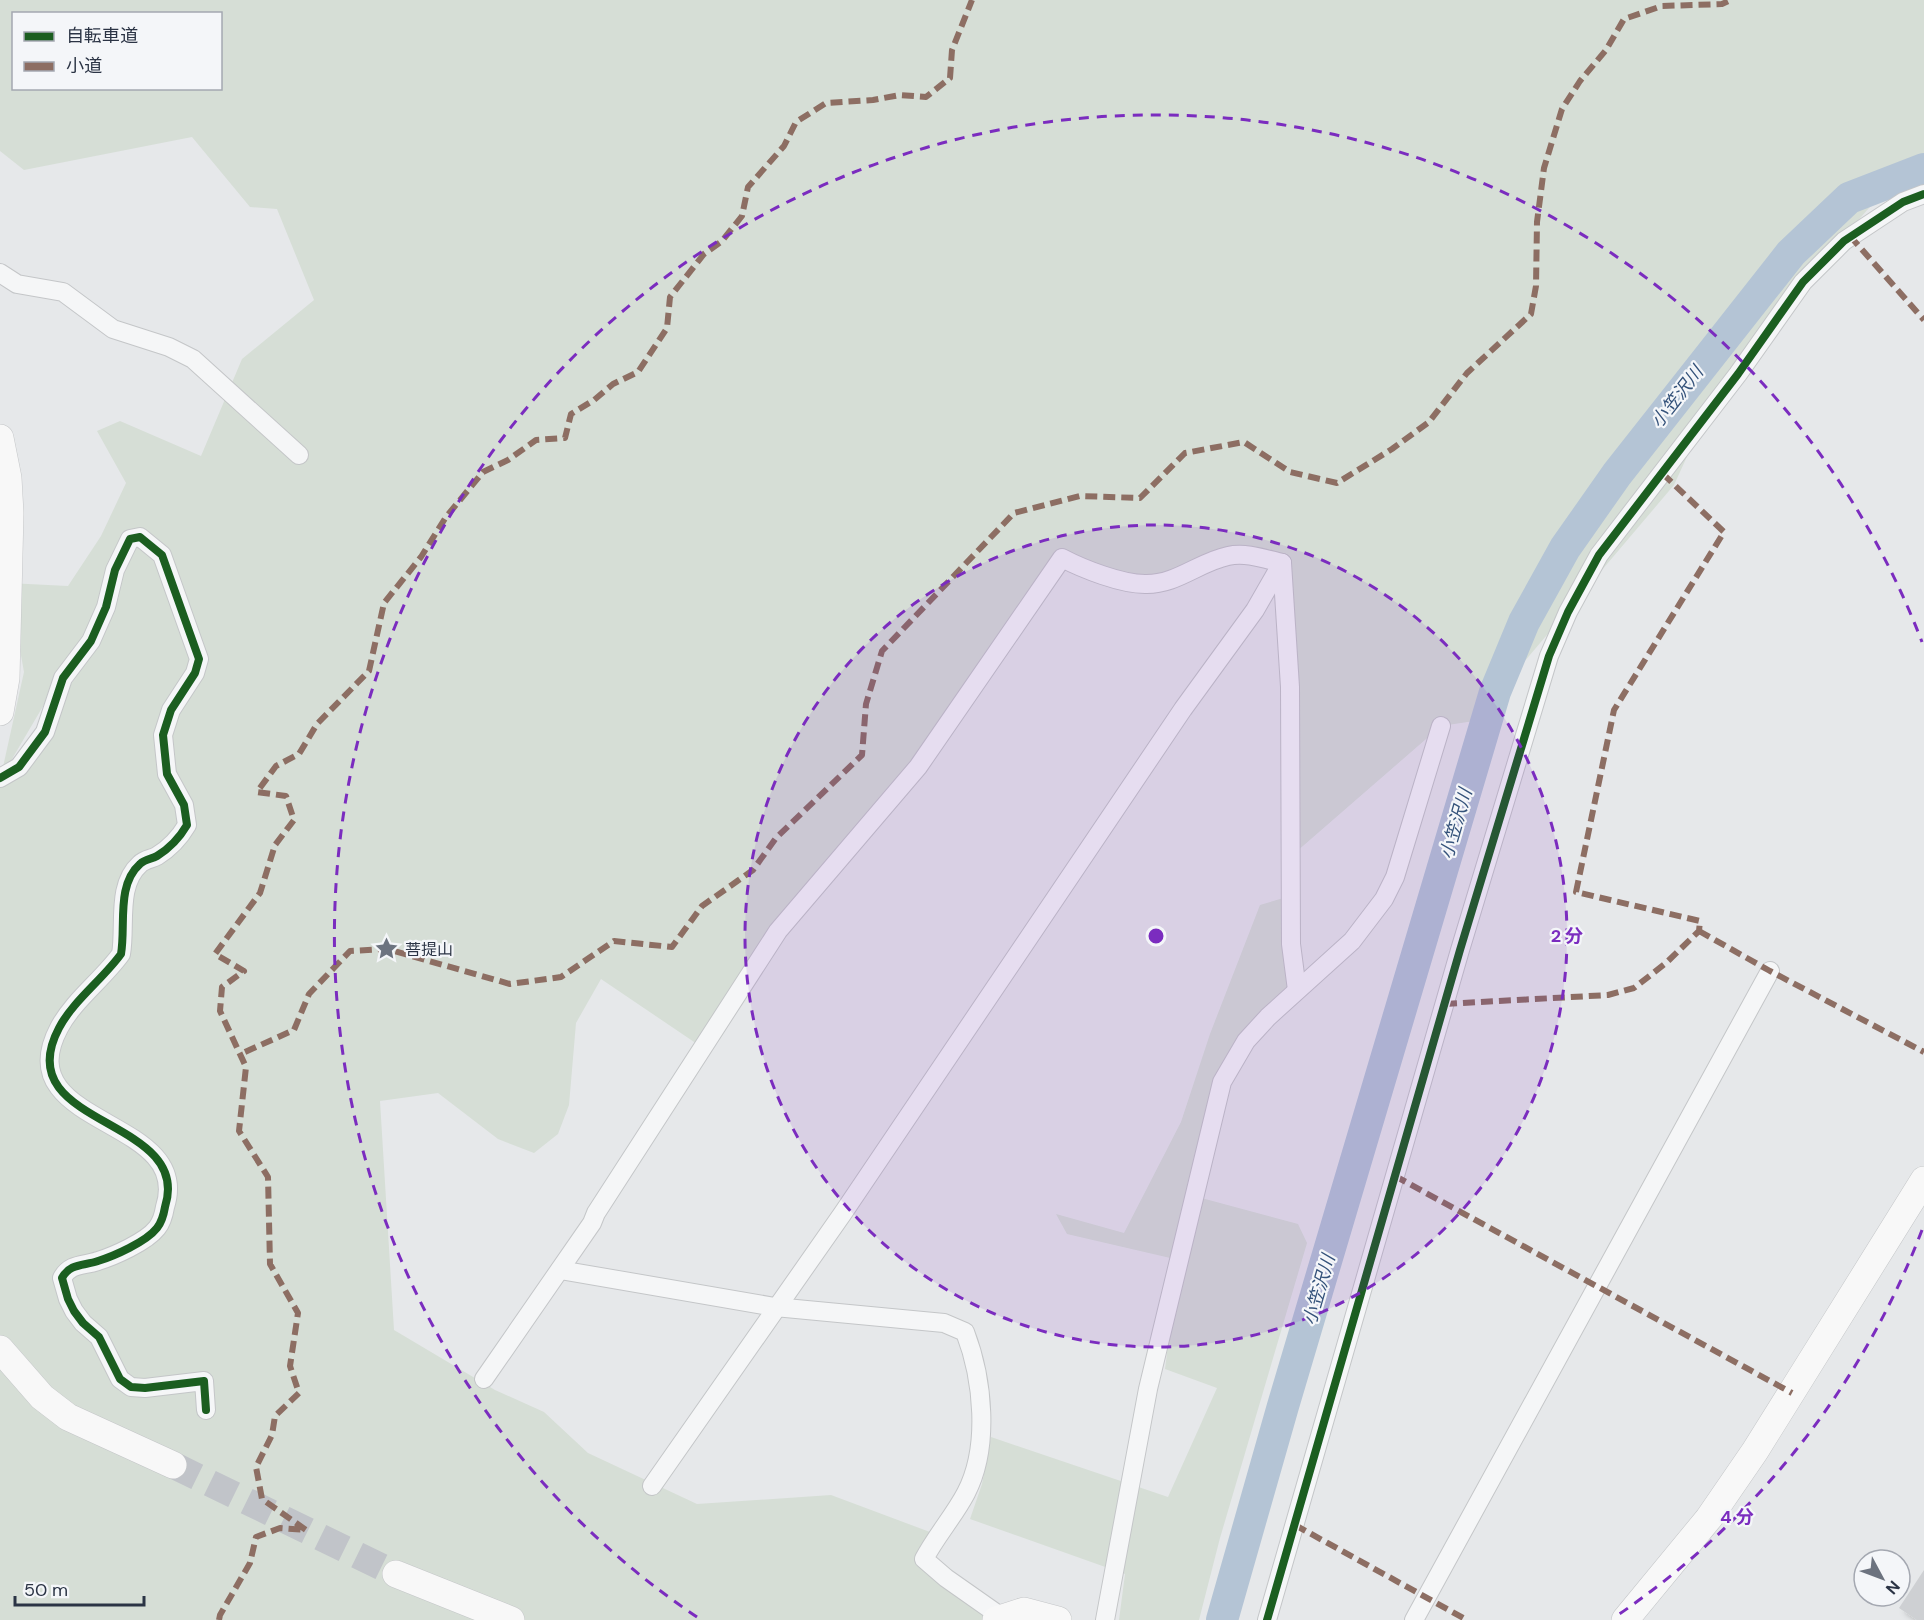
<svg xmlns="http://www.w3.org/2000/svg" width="1924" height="1620" font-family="'DM Sans','Noto Sans JP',sans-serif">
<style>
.green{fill:#d6ded6;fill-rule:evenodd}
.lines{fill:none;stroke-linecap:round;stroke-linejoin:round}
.river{stroke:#b4c4d5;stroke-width:32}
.building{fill:#ced0d3;filter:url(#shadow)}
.secondary-tunnel{stroke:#c1c4c9;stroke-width:27;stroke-dasharray:27 14;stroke-linecap:butt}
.street-casing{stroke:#c4c6c8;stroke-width:20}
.secondary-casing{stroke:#c4c6c8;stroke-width:28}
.street{stroke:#f5f6f7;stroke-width:18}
.secondary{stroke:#f8f8f8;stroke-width:27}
.quiet{stroke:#8d6e63;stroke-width:6;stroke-dasharray:12 6;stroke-linecap:butt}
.cycleway-casing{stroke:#f4f6f9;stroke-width:11}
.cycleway{stroke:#1b5e20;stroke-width:8}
.ring{fill:none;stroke:#7b2cbf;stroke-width:3;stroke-dasharray:10 8}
.labels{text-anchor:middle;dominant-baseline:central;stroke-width:4.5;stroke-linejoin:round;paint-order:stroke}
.poi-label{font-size:16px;fill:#2b3445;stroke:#f4f6f9;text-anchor:start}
.water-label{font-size:18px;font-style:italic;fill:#34527a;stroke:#f4f6f9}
.centre{fill:#7b2cbf;stroke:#f4f6f9;stroke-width:3}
.ring-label{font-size:18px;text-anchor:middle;font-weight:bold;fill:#7b2cbf;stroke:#f4f6f9;stroke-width:4.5;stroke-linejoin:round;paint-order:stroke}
</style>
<defs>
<filter id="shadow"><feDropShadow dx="6" dy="4" stdDeviation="3" flood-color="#0004"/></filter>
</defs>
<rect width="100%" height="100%" fill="#e6e8ea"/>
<g class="green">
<path d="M0,0H1924V194L1893,181L1814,270L1690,450L1674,485L1474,721L1441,726L1296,852L1282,564L1231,556L1145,584L1062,559L918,767L778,932L703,1048L601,979L576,1023L569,1105L558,1134L534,1153L498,1139L438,1093L380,1101L394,1330L495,1390L544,1412L588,1453L697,1504L831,1495L938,1535L924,1559L990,1620H0V770L3,767L24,672L8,583L68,586L101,536L126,483L97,431L120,421L201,456L242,359L314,300L277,209L250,207L192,137L24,170L0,151ZM14,14H220V88H14ZM109,594L119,597L45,732L12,759Z"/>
<polygon points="1290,896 1296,983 1235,1041 1194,1196 1298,1224 1307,1243 1220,1538 1199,1620 1119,1620 1125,1574 970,1519 982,1484 991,1437 1168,1497 1217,1388 1165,1369 1179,1260 1067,1234 1056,1214 1124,1233 1181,1122 1210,1034 1260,905"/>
</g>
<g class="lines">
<polyline class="river" points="1222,1620 1283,1406 1495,692 1524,622 1565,548 1617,474 1791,253 1849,198 1924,169"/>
</g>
<polygon class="building" points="1924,1570 1924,1620 1917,1620 1899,1608"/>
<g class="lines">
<polyline class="secondary-tunnel" points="173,1465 396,1574"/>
<defs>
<g id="street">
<polyline points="0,273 17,284 63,292 113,329 169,347 193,359 299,455"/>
<polyline points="1282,563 1290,687 1291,944 1297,990"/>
<path d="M0,778L19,767L45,732L63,678L91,641L106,607L115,570L130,539L140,537L162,555L199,659L195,673L171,710L163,735L167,774L184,805L187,825C180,837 170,848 157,856C152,859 145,859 140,864C116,885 126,926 121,954C103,979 73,1001 59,1028C6,1128 194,1116 165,1207C164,1213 161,1223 157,1228C146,1242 114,1256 98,1261C84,1266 70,1263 62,1278L68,1299L74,1311L83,1323L99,1337L120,1379L131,1387L145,1388L204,1381L206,1410"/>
<path d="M560,1270L775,1307L944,1323L965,1332C983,1379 990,1447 966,1493C954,1516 936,1536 924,1559L946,1578L1003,1618"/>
<path d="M484,1379L592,1223L596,1213L778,931L918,767L1062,558C1083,569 1121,584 1145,584C1176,585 1199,562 1228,556C1246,552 1265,559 1282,563"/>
<polyline points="652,1486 843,1213 1183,709 1255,610 1282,563"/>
<polyline points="1105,1620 1148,1389 1222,1082 1246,1041 1268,1017 1352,941 1384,899 1395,877 1441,726"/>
<polyline points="1267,1620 1460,950 1549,656 1568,612 1599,555 1738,374 1803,282 1844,241 1903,202 1924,194"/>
<polyline points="1414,1620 1770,971"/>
</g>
<g id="secondary">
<polyline points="0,438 8,478 10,513 6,678 0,712"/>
<polyline points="0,1349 42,1397 68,1417 173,1465"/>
<polyline points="396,1574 511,1620"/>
<polyline points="996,1620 1024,1611 1058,1620"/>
<polyline points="1625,1620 1709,1518 1755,1451 1924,1180"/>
</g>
</defs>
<use href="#street" class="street-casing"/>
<use href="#secondary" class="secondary-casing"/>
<use href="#street" class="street"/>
<use href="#secondary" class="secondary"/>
<g class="quiet">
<polyline points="1850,236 1924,320"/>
<polyline points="1699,931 1770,971 1924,1052"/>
<polyline points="1445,1004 1608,995 1634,988 1666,963 1699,931 1700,921 1576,892 1614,710 1724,532 1663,474"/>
<polyline points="245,1052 294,1030 309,994 350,951 387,949 510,984 561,977 614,941 672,947 702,906 753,870 776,838 862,755 866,704 882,651 1014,513 1080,496 1140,498 1185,453 1244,442 1290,472 1337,483 1392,449 1429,422 1467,373 1531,314 1536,286 1537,222 1544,168 1562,109 1580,81 1606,50 1624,19 1662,6 1722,4 1731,0"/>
<polyline points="1395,1176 1792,1393"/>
<polyline points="1295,1525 1467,1620"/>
<polyline points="219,1620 220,1615 250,1563 256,1537 280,1528 306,1530 262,1499 256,1467 272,1435 275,1416 299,1393 290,1366 298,1313 270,1264 268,1177 239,1131 246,1067 220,1011 222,987 244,971 215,954 260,893 275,845 294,820 286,796 257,792 276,766 299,754 317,724 369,671 384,603 421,557 446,517 483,472 508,460 536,440 565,438 571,414 594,400 613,384 638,372 667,328 670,297 704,254 722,241 742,216 748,187 784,146 796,122 826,103 873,100 900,95 926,97 950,78 952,50 972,0"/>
</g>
<defs>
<g id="cycleway">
<path d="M0,778L19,767L45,732L63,678L91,641L106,607L115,570L130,539L140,537L162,555L199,659L195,673L171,710L163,735L167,774L184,805L187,825C180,837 170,848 157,856C152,859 145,859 140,864C116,885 126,926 121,954C103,979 73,1001 59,1028C6,1128 194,1116 165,1207C164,1213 161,1223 157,1228C146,1242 114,1256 98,1261C84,1266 70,1263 62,1278L68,1299L74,1311L83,1323L99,1337L120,1379L131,1387L145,1388L204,1381L206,1410"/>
<polyline points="1267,1620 1460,950 1549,656 1568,612 1599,555 1738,374 1803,282 1844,241 1903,202 1924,194"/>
</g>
</defs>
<use href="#cycleway" class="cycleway-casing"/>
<use href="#cycleway" class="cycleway"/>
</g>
<circle cx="1156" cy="936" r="411" fill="#7b2cbf" fill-opacity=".12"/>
<g class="ring">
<circle cx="1156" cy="936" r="411"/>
<path d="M1922 1230A821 821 0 0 1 1615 1617M697 1617A821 821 0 1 1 1922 642"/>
</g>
<defs>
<symbol id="sight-bare" viewBox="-9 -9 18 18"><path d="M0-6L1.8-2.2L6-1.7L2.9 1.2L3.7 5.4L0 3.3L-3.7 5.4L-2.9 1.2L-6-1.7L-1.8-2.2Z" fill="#6c737f" stroke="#f4f6f9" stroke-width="2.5" paint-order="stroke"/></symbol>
</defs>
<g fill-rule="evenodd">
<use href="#sight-bare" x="370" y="932" width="33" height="33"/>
</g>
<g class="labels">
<g class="poi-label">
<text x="405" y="949">菩提山</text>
</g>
<g class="water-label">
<text transform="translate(1677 397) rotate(-52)">小笠沢川</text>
<text transform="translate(1456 824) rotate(-74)">小笠沢川</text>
<text transform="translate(1319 1290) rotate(-74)">小笠沢川</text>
</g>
</g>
<circle cx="1156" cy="936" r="9" class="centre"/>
<g class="ring-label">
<text x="1567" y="942">2 分</text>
<text x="1737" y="1523">4 分</text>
</g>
<rect x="12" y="12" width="210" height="78" fill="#f4f6f9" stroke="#a4a8b1" stroke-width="1.5"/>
<rect x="24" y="32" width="30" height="9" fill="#1b5e20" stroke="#a4a8b1" stroke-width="1.5"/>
<text x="66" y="42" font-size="18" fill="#2b3445">自転車道</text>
<rect x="24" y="62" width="30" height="9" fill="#8d6e63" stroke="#a4a8b1" stroke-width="1.5"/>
<text x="66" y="72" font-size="18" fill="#2b3445">小道</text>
<g transform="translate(1882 1578) rotate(131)"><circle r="28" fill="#f4f6f9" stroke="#a4a8b1" stroke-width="1.5"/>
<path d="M0-4.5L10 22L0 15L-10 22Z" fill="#6c737f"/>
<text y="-9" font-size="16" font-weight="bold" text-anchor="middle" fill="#2b3445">N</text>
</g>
<path d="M15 1596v9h129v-9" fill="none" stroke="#2b3445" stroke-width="3"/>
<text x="24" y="1596" font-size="18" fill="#2b3445" stroke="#f4f6f9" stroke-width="4.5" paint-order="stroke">50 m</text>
</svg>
